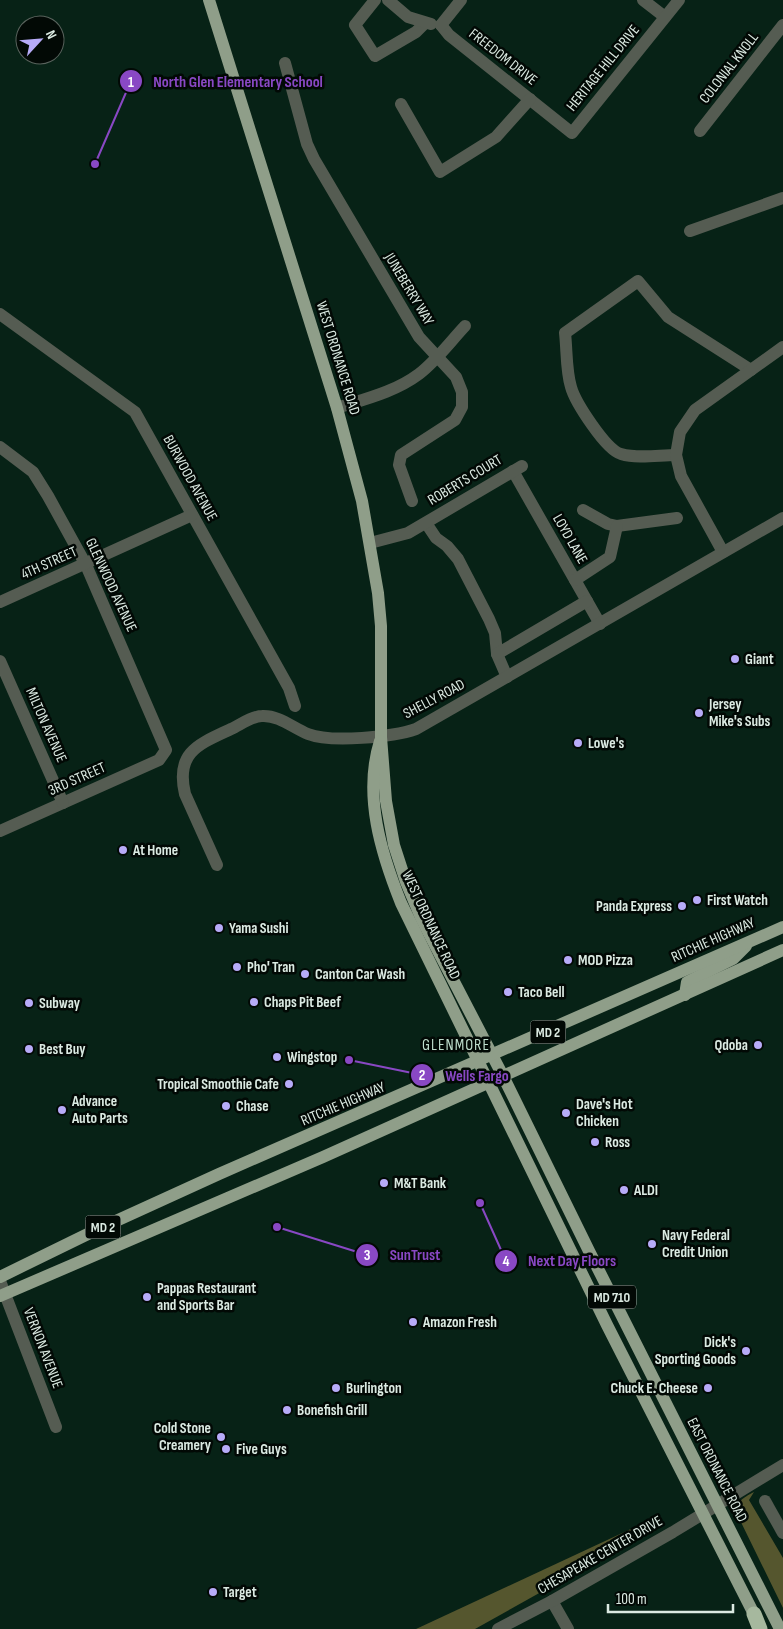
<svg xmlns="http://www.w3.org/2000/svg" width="783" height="1629" font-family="'Sofia Sans Condensed',sans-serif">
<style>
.forest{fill:#55562e}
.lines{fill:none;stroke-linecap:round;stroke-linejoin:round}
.minor{stroke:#555c52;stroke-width:12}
.major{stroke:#8f9e89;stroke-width:12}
.highway{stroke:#a6b89e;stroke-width:15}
.poi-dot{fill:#b7abf8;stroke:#020905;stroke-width:2}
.labels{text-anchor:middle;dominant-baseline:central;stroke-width:5;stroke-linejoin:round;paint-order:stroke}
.shield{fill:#020905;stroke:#9aa6a0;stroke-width:1}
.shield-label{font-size:14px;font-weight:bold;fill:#dbeae2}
.street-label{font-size:15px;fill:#dbeae2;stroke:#020905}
.poi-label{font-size:15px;font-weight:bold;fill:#dbeae2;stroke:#020905;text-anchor:start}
.neighbourhood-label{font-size:16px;letter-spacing:1px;fill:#beddcc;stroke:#020905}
.leader{fill:none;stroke:#8948c4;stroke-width:2}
.callout-dot{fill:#8948c4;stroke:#020905;stroke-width:2}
.mark-label{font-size:15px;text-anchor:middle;font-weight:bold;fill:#fff}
.callout-label{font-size:16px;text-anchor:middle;font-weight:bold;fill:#8948c4;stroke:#020905;stroke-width:5;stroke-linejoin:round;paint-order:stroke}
</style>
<rect width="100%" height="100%" fill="#072216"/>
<g class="forest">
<path d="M754,1492L749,1500L783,1558V1608L736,1512C735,1502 746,1496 754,1492Z"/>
<polygon points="648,1521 652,1530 475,1629 416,1629"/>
</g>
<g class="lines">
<g class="minor">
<polyline points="375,0 355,25 375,56 416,32 425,23"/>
<polyline points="388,0 408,17 431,24"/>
<polyline points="643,0 665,17"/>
<polyline points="441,25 449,35 572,133 679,0"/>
<polyline points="441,25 461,0"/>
<polyline points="285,63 307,144 314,159 419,337 456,377 462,392 462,407 455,420 401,455 399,465 412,501"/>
<polyline points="401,104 440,172 496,137 530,99"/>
<polyline points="700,131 783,25"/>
<polyline points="690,231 783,198"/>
<polyline points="0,314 135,412 289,688 295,706"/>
<path d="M337,408C365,399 395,392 419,374C437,360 450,342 465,326"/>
<polyline points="0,447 33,472 48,496 86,565 166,750 159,760 0,831"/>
<path d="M676,455C659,455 638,459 621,454C606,450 575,402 571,387C566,371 567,350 565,333L638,281L668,317L751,370"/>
<polyline points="513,471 600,624"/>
<polyline points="583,510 608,524 617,526 677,518"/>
<polyline points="426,523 436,538 447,546 458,559 489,619 495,633 497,654 507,677"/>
<polyline points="370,543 408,533 522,466"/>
<polyline points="723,552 681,476 676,455 680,432 695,410 783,347"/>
<polyline points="575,580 610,557 617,526"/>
<polyline points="0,602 192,515"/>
<polyline points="497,654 587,601"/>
<polyline points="0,661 63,803"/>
<path d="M217,865L185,794C175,752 199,744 231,729C240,725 252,716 262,716C279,715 293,728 308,734C331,743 393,737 416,729L783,518"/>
<polyline points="0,1281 56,1427"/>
<polyline points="765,1501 783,1533"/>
<polyline points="552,1601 568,1629"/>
<polyline points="498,1629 552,1601 673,1532 783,1465"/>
</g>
<g class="major">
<polyline points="209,0 337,408 362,501 378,593 381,626 381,737 386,801 394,845 406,882 422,920 503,1076 589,1251 780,1629"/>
<path d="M380,741C363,795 381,853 401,903L607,1325L758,1622"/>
<polyline points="685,995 687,982 733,959 746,946"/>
<polyline points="0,1277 94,1231 219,1174 783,927"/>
<polyline points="0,1296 323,1157 783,950"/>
</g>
<polyline class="highway" points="754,1614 760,1629"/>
</g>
<g class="poi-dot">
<circle cx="735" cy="659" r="5"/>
<circle cx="699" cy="713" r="5"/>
<circle cx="578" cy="743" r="5"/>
<circle cx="123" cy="850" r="5"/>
<circle cx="697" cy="900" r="5"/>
<circle cx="682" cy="906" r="5"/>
<circle cx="219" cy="928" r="5"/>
<circle cx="568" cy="960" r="5"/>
<circle cx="237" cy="967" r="5"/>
<circle cx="305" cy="974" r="5"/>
<circle cx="508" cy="992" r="5"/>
<circle cx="254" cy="1002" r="5"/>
<circle cx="29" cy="1003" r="5"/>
<circle cx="758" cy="1045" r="5"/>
<circle cx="29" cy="1049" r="5"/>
<circle cx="277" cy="1057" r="5"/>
<circle cx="289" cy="1084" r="5"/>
<circle cx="226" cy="1106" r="5"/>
<circle cx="62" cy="1110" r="5"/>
<circle cx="566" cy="1113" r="5"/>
<circle cx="595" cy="1142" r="5"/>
<circle cx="384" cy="1183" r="5"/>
<circle cx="624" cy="1190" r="5"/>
<circle cx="652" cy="1244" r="5"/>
<circle cx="147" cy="1297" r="5"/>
<circle cx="413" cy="1322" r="5"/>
<circle cx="746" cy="1351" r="5"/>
<circle cx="336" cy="1388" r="5"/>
<circle cx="708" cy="1388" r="5"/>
<circle cx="287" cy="1410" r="5"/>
<circle cx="221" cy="1437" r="5"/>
<circle cx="226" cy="1449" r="5"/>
<circle cx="213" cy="1592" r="5"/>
</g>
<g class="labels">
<g class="shield">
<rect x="530.5" y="1020.5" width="35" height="23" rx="4"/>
<rect x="85.5" y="1215.5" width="35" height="23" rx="4"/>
<rect x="588" y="1285.5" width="48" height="23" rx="4"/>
</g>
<g class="shield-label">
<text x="548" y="1032">MD 2</text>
<text x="103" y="1227">MD 2</text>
<text x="612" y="1297">MD 710</text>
</g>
<g class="street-label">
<text transform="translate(503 57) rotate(38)">FREEDOM DRIVE</text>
<text transform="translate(603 68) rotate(-51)">HERITAGE HILL DRIVE</text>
<text transform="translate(729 68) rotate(-52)">COLONIAL KNOLL</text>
<text transform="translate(409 289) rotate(59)">JUNEBERRY WAY</text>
<text transform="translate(338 358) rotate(73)">WEST ORDNANCE ROAD</text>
<text transform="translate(190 478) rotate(61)">BURWOOD AVENUE</text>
<text transform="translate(465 480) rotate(-31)">ROBERTS COURT</text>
<text transform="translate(570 539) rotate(60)">LOYD LANE</text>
<text transform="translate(49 563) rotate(-24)">4TH STREET</text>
<text transform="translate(111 585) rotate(65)">GLENWOOD AVENUE</text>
<text transform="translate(434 699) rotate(-28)">SHELLY ROAD</text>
<text transform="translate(46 725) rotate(66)">MILTON AVENUE</text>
<text transform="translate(77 779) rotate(-24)">3RD STREET</text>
<text transform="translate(431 925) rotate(65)">WEST ORDNANCE ROAD</text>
<text transform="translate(713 940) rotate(-24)">RITCHIE HIGHWAY</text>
<text transform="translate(343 1104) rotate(-23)">RITCHIE HIGHWAY</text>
<text transform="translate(43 1348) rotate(69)">VERNON AVENUE</text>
<text transform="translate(717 1470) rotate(63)">EAST ORDNANCE ROAD</text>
<text transform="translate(600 1555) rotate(-30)">CHESAPEAKE CENTER DRIVE</text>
</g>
<g class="poi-label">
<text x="745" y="659">Giant</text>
<text x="709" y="704">Jersey<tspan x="709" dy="17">Mike's Subs</tspan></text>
<text x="588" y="743">Lowe's</text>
<text x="133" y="850">At Home</text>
<text x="707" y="900">First Watch</text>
<text x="672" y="906" text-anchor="end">Panda Express</text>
<text x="229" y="928">Yama Sushi</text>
<text x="578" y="960">MOD Pizza</text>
<text x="247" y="967">Pho' Tran</text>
<text x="315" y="974">Canton Car Wash</text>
<text x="518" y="992">Taco Bell</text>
<text x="264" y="1002">Chaps Pit Beef</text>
<text x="39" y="1003">Subway</text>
<text x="748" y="1045" text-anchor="end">Qdoba</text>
<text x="39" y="1049">Best Buy</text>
<text x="287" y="1057">Wingstop</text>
<text x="279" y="1084" text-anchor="end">Tropical Smoothie Cafe</text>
<text x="72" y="1101">Advance<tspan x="72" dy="17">Auto Parts</tspan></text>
<text x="576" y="1104">Dave's Hot<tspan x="576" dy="17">Chicken</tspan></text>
<text x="236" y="1106">Chase</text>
<text x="605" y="1142">Ross</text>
<text x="394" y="1183">M&amp;T Bank</text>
<text x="634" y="1190">ALDI</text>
<text x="662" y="1235">Navy Federal<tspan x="662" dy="17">Credit Union</tspan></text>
<text x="157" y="1288">Pappas Restaurant<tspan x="157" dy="17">and Sports Bar</tspan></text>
<text x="423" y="1322">Amazon Fresh</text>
<text x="736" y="1342" text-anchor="end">Dick's<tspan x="736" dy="17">Sporting Goods</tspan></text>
<text x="346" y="1388">Burlington</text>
<text x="698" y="1388" text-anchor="end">Chuck E. Cheese</text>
<text x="297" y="1410">Bonefish Grill</text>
<text x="211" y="1428" text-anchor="end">Cold Stone<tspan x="211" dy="17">Creamery</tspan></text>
<text x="236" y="1449">Five Guys</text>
<text x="223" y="1592">Target</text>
</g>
<g class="neighbourhood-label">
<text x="456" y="1045">GLENMORE</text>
</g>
</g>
<path class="leader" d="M95 164L131 81M349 1060L422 1075M277 1227L367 1255M480 1203L506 1261"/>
<g class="callout-dot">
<circle cx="95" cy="164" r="5"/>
<circle cx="349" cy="1060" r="5"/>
<circle cx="277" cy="1227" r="5"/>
<circle cx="480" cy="1203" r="5"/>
<circle cx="131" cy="81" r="12"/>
<circle cx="422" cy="1075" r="12"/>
<circle cx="367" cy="1255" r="12"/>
<circle cx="506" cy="1261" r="12"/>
</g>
<g class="mark-label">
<text x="131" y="87">1</text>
<text x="422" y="1080">2</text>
<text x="367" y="1260">3</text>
<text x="506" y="1266">4</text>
</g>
<g class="callout-label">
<text x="238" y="87">North Glen Elementary School</text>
<text x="477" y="1081">Wells Fargo</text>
<text x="415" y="1260">SunTrust</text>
<text x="572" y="1266">Next Day Floors</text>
</g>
<g transform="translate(40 40) rotate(64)"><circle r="24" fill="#020905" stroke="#59635d"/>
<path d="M0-4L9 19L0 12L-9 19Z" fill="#b7abf8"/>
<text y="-8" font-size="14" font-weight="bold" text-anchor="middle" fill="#dbeae2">N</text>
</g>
<path d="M608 1604v8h125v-8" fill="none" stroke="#dbeae2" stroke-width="2.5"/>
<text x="616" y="1604" font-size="15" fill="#dbeae2" stroke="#020905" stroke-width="4" paint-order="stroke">100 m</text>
</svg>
